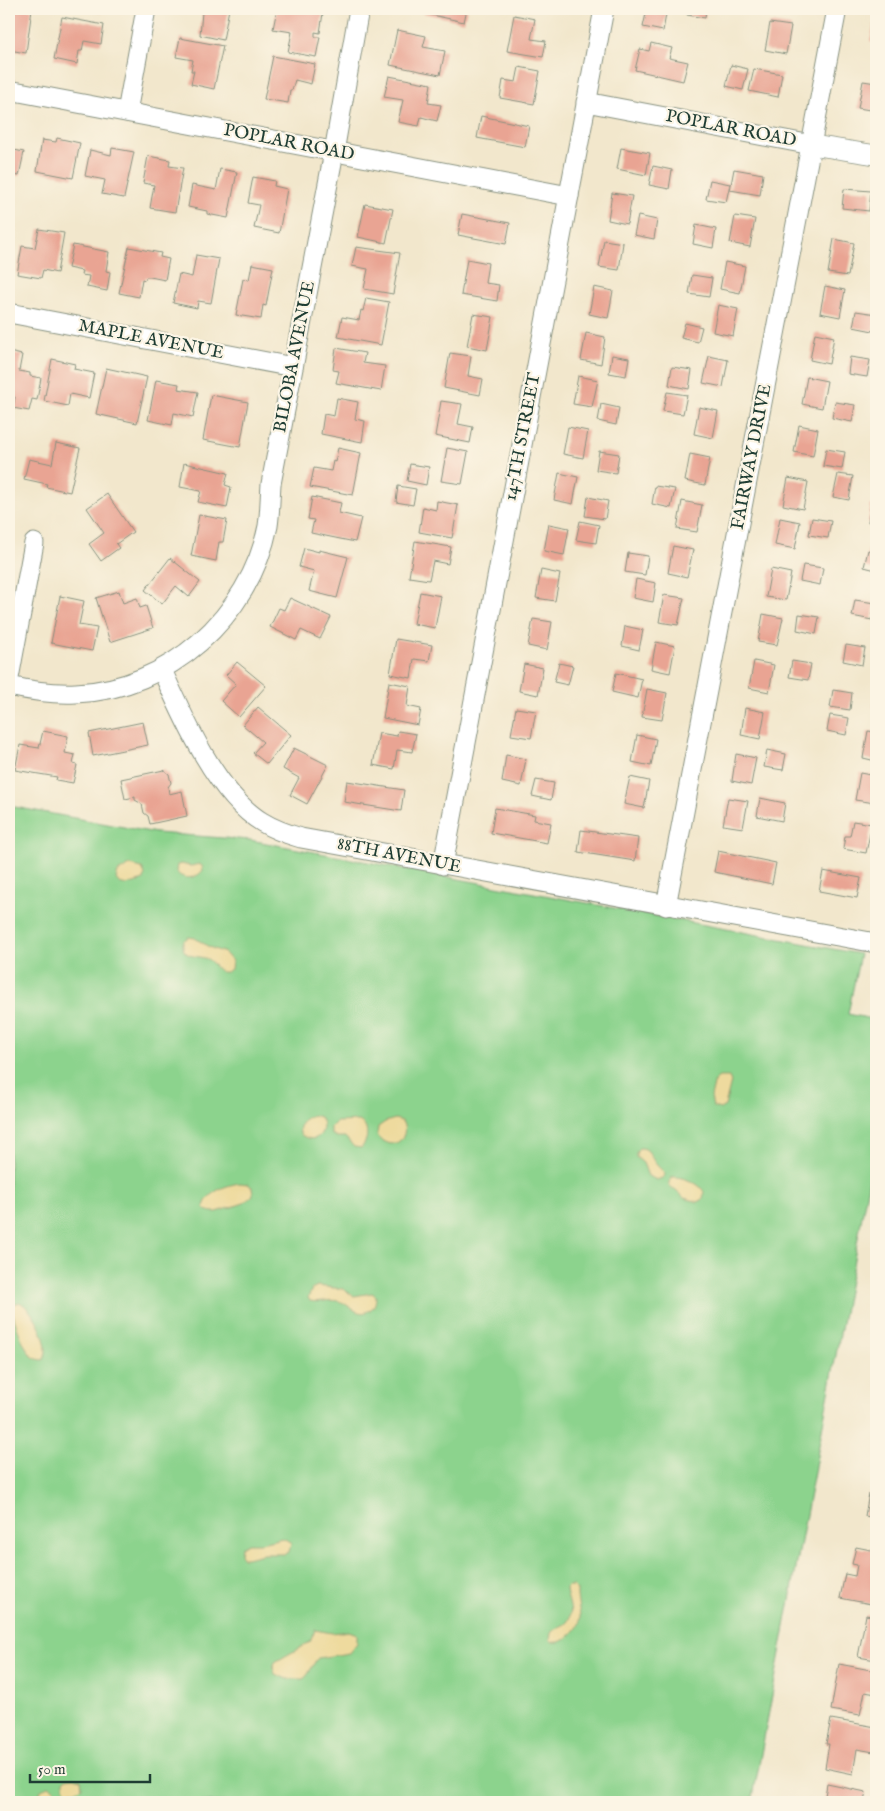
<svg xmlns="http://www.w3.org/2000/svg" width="885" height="1811" font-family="'IM FELL English',serif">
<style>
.green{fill:#8cd38d;stroke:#568860}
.sand{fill:#eeda9e;stroke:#868c69}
.building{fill:#e9a493}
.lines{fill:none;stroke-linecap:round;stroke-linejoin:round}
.street-casing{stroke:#889280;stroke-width:21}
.street{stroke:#fff;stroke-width:19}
.labels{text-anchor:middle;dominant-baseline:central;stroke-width:4.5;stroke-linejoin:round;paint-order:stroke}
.street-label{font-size:18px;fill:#1f3d34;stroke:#fcf5e5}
</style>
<rect width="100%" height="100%" fill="#fcf5e5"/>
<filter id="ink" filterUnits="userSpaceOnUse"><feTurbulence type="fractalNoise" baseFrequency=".02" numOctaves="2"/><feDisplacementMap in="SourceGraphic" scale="10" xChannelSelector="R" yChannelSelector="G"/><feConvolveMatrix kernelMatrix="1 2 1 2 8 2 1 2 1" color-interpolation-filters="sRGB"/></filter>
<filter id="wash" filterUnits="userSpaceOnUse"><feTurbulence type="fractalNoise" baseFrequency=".0096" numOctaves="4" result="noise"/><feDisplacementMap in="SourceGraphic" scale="20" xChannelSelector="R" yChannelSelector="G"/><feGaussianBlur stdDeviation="1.12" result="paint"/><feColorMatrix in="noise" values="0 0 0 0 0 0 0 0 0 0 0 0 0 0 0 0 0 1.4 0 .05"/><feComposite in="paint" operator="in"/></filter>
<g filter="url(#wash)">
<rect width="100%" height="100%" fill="#f2e7cc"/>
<polygon class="green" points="9,806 156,833 250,840 860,954 848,1014 876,1020 876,1142 752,1802 9,1802"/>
<g class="sand">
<path d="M181,864L191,866L199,864L202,866L203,870C197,879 182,881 176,871L177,865Z"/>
<polygon points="130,865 142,868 145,874 144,880 127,885 119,883 116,879 118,872"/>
<path d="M189,937L195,938L209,947L225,953L232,961L231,969L227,972H221C216,969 214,964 209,960C202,955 183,959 183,946C182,941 185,939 189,937Z"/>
<polygon points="719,1077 729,1077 731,1082 725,1106 720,1109 713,1107 711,1097 715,1080"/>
<path d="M313,1115L320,1117C329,1131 316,1147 300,1134C298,1123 304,1118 313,1115Z"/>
<path d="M395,1119L402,1121C412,1139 390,1154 377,1135L378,1127L385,1122Z"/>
<path d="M359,1121C369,1126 369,1140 361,1148L354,1147L345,1137H337L331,1134V1127L336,1122Z"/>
<path d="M639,1148C650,1147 650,1157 656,1164C658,1167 662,1170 665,1173L664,1177L657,1180L648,1176L643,1163L636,1157V1153Z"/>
<path d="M672,1177C680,1176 697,1182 702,1189C705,1192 704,1196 702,1200L698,1202L684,1198L669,1185V1182Z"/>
<path d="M240,1183L248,1184L252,1187L253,1195L244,1203L217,1212H212L205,1210L204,1207C207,1192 226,1185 240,1183Z"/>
<path d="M317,1286L343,1289L354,1296L372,1293L376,1296C376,1302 375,1306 370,1310C358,1319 349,1303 338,1301C329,1299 320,1303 310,1301L308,1298L312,1289Z"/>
<path d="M19,1302C32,1306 54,1348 43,1360C39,1360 36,1359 32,1356C25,1350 10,1314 13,1305Z"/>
<polygon points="282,1538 287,1540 291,1544 289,1552 284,1554 263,1554 247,1558 243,1558 240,1554 241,1547 248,1543 261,1543"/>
<path d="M568,1586H573L577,1590C576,1611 589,1621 568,1637C562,1641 560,1643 553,1642L550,1640L551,1633C555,1628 560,1627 565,1624C577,1614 566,1599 566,1588Z"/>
<path d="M315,1630L332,1633L349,1631L357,1634V1643L349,1653L318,1658C312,1664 310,1675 303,1679H287L275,1674L273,1668L275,1662L310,1642Z"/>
<polygon points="74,1777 81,1779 82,1787 75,1791 68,1791 64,1787 64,1781 67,1778"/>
<path d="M48,1786C54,1787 56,1792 58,1797L57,1802H44L41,1799L40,1791Z"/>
</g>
<g id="blocks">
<g class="building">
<polygon points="9,9 32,9 26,53 9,50 10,33 9,33"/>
<polygon points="82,9 102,9 101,13"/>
<polygon points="192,9 229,9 223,40 200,35 202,12"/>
<polygon points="277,9 299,9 323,13 320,33 315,32 315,37 320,37 316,57 288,52 292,32 273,29"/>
<polygon points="424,9 467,9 464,22 423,13"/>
<polygon points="647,9 667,9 663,31 643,27"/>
<polygon points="689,9 706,9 705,18 687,15"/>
<polygon points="514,15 535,19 531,39 546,41 543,57 507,51"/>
<polygon points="62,17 104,25 101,44 84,41 82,51 79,51 77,64 54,59"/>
<polygon points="875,19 876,20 876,43 870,42"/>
<polygon points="770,23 791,26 786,54 765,50"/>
<polygon points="397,30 426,36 423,47 445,51 440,75 390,65"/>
<polygon points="180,38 223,46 214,89 191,84 194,71 191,71 193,60 176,57"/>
<polygon points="651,43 672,48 669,58 688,62 683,81 635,70 640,49 649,51"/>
<polygon points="273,56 315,64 311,84 295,80 292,90 290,90 288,103 264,99"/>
<polygon points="731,65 748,69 743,90 726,86"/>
<polygon points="519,67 540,71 534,104 500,98 503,80 516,82"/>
<polygon points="754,69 782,74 778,97 749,91"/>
<polygon points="389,76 431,84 428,103 441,105 437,121 421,117 419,126 398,122 403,100 384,97"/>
<polygon points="863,81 876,83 876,111 858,108"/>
<polygon points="481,116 529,126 525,147 477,138"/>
<polygon points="57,138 80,143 73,178 37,171 42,140 56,142"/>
<polygon points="112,148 134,152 124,198 102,194 105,180 85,176 90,150 111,155"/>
<polygon points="621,148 650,153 646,175 617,169"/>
<polygon points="9,149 24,152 19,176 9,174"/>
<polygon points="148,156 170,160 169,166 183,168 175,212 150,208 154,185 143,183"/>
<polygon points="653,166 672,170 669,189 649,185"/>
<polygon points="220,169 237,172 228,218 207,214 207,211 188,207 192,185 216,190"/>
<polygon points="734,169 763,174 760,195 730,190"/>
<polygon points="253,177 275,181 274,186 287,189 279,233 254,228 259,205 248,203"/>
<polygon points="710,180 730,184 726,202 706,199"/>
<polygon points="844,189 871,191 869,211 842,208"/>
<polygon points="612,193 632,196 627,224 608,220"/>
<polygon points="365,204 393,209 386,243 358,237"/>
<polygon points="462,214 510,223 506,244 458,235"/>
<polygon points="638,216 657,220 654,239 634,235"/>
<polygon points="735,216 755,219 750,247 730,243"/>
<polygon points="696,225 716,229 713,248 693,244"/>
<polygon points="39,229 64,233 57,273 43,270 41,278 17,274 22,246 35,248"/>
<polygon points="834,239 854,243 848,276 828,273"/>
<polygon points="604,240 623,243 619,270 599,267"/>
<polygon points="73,245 109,252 106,271 110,272 107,291 87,287 89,276 81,275 82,271 68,268"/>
<polygon points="129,247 161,253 160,257 169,259 165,280 150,277 146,277 145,280 142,279 139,297 119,293"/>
<polygon points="356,247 400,253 393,294 364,289 368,269 352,266"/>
<polygon points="196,255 219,259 211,303 198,301 197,308 173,303 179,274 192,277"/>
<polygon points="467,259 488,263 485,283 499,285 497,301 461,295"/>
<polygon points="725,262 745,266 740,293 720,289"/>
<polygon points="252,264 273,268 266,306 263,305 261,319 236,315 243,279 249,280"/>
<polygon points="692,275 712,278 709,297 689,294"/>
<polygon points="825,286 845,290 840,317 820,313"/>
<polygon points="594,287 613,291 608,318 589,314"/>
<polygon points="366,298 389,302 381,345 338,337 342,317 359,320 361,310 363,311"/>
<polygon points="718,305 738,309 733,336 713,332"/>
<polygon points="856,311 876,314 873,331 853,327"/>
<polygon points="473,314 493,317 487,350 467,346"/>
<polygon points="685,323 702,327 698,342 681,338"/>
<polygon points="586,333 605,337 601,364 581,360"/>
<polygon points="815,333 834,337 829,364 810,360"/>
<polygon points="336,348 365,353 363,363 385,366 381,391 336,383 339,371 333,370"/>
<polygon points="9,352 22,355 19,371 30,373 30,376 41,378 37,400 32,399 29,411 13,408 15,397 9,396"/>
<polygon points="450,353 471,356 468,376 483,379 480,395 444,388"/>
<polygon points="612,355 629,358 626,376 609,373"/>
<polygon points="709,356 728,360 723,387 703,383"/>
<polygon points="850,357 870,360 867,377 848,374"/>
<polygon points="52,359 75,364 74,369 94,373 89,398 70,394 68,406 44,401"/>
<polygon points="672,367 692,370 689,389 669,385"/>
<polygon points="106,368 147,377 137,423 96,414"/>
<polygon points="578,376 598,380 592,407 573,404"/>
<polygon points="807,377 827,381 822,408 802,404"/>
<polygon points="156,380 179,384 178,389 198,392 193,417 174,413 172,425 148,420"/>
<polygon points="667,392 687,395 683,414 663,411"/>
<polygon points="211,395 248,402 240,447 203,440"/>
<polygon points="337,398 358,402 355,419 365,421 362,442 321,434 324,414 334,416"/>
<polygon points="441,401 462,404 458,424 473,427 470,443 435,436"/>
<polygon points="835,402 855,405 852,422 832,418"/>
<polygon points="601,404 619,408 616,425 598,421"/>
<polygon points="699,407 718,411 713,438 694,434"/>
<polygon points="799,425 818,429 813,456 794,452"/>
<polygon points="568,427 588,431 583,458 563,454"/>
<polygon points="56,443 80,448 70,492 46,487 47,484 24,479 29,459 52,464"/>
<polygon points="338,448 361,453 353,495 310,487 314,468 331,471 333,461 335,462"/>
<polygon points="447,448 468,452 462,484 441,481"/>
<polygon points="826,449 845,452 842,469 823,466"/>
<polygon points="599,451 619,454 616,473 596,470"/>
<polygon points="690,454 710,458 705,485 685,481"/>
<polygon points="184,463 228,473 225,485 231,487 227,508 198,502 201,491 180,487"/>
<polygon points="410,464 429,467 426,485 407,481"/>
<polygon points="559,473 578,477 573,504 554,500"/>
<polygon points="838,474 853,476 849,500 833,497"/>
<polygon points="788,478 808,482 803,509 783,505"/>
<polygon points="398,486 416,489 413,505 396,502"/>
<polygon points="655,486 675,489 671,508 652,504"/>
<polygon points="107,494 133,532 116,544 119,548 101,561 89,544 104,533 87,508"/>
<polygon points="312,497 341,503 339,513 361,518 355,542 311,533 314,520 308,519"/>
<polygon points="588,497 608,501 605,519 585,516"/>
<polygon points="437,501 458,505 452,538 419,532 423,507 436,510"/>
<polygon points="682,501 702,505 697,532 677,529"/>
<polygon points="871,505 876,506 876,523 868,522"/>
<polygon points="199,515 227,520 223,542 219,542 216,561 191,556"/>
<polygon points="780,518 800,522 795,549 775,545"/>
<polygon points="812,518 831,521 828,538 809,535"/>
<polygon points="580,521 599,525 596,543 576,540"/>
<polygon points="549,524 569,528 564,555 544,551"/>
<polygon points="415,541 451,547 448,564 433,561 429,580 409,577"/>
<polygon points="673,546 693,550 687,577 668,573"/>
<polygon points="304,548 319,552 319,550 348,557 337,598 309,591 314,571 299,567"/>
<polygon points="868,550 876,552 876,570 864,567"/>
<polygon points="628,553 648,556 645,575 625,572"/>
<polygon points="170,558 200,582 189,597 176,586 162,604 145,590"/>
<polygon points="803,565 823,568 820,585 800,581"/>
<polygon points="771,569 791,573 786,600 766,597"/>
<polygon points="541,570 560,574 555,601 536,598"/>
<polygon points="636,579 656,583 653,602 633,598"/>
<polygon points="119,591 123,603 137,598 140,608 146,606 153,628 110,642 96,598"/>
<polygon points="420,592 441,596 435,628 414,624"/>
<polygon points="664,595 684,598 678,625 659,622"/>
<polygon points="60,596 84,601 79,625 97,628 92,651 51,643"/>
<polygon points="290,598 331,617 320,639 301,630 296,640 270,627 279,608 284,610"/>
<polygon points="855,600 875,603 872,620 852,616"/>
<polygon points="763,614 783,618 777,645 758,642"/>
<polygon points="799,614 819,617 816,634 797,630"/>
<polygon points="533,619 552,622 547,650 528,646"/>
<polygon points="625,626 643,630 639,650 622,646"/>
<polygon points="396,639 432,645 429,661 414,659 411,678 390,674"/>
<polygon points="656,642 675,646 670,673 651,669"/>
<polygon points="846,645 865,648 862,665 843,661"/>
<polygon points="754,661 774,665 769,692 749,688"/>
<polygon points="792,661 811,664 808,680 789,677"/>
<polygon points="237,662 266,686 239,717 221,701 236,684 226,675"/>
<polygon points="559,663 573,666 568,685 554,682"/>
<polygon points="524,664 543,668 538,695 519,691"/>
<polygon points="616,673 642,679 638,698 612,692"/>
<polygon points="389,682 410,686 407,706 421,709 418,725 383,718"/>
<polygon points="647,689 667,693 662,720 642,717"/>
<polygon points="833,690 852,693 850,710 830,707"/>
<polygon points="875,693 876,693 876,708 873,707"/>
<polygon points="258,707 291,735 267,764 253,753 263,742 243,725"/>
<polygon points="516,708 536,711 531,738 511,735"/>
<polygon points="745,708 765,712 760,739 741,735"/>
<polygon points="830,715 849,718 846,735 827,731"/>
<polygon points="143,722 148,745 93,756 89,733"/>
<polygon points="43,731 68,736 65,753 75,755 73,764 77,765 73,783 56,780 57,777 15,770 20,745 39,748"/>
<polygon points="398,731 416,734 412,752 397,750 394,769 373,765 379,733 397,736"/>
<polygon points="868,731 876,732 876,761 863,758"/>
<polygon points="637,735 656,739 651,766 632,762"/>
<polygon points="294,748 328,765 307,804 290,795 299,778 283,769"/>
<polygon points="767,750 786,754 783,770 764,767"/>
<polygon points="736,754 756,758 751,785 732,781"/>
<polygon points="506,755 526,759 521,786 502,782"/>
<polygon points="164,770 169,774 171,783 168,787 169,794 182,791 187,816 150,824 148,816 144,813 142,804 135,800 135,797 125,799 121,779"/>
<polygon points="860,773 876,776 875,803 855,800"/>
<polygon points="630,777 649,781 644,808 624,804"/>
<polygon points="536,780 554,783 551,800 532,796"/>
<polygon points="347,781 404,790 401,811 344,802"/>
<polygon points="728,798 748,801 743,828 723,825"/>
<polygon points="760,798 785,803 782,821 757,816"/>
<polygon points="495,808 535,815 534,820 551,823 547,843 491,833"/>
<polygon points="853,821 872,824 866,853 843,849 845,836 850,836"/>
<polygon points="581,830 638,838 635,861 578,852"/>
<polygon points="718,851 776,863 772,884 714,872"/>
<polygon points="823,871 861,878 857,898 819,891"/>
<polygon points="869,1493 876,1495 876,1518 865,1516"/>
<polygon points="856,1547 876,1551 876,1605 840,1598 845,1574 855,1576 857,1565 852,1564"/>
<polygon points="866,1615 876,1617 876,1660 858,1657"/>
<polygon points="839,1664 876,1671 876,1694 865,1692 860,1715 831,1710"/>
<polygon points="831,1719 876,1727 874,1752 857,1749 853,1774 825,1768 829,1744 826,1744"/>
<polygon points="827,1784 866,1792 864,1802 824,1802"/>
</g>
</g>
</g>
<g filter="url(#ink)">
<use href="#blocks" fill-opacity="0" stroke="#889280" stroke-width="1"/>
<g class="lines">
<defs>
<g id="street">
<polyline points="9,90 569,196"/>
<polyline points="586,102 812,145 876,155"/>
<polyline points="127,112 146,9"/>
<polyline points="9,313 293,367"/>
<path d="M162,670C183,717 217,795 262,822C275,830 287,834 301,838L876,943"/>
<polyline points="9,678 34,543"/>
<path d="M9,686C31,691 53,694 76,693C168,690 250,616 268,526C270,512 270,498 271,484L334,152L359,9"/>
<polyline points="443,865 604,9"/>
<polyline points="666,906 837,9"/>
</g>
</defs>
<use href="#street" class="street-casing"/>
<use href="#street" class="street"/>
</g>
</g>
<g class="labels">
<g class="street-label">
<text transform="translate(731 129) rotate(11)">POPLAR ROAD</text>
<text transform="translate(289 143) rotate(11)">POPLAR ROAD</text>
<text transform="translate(151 340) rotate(11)">MAPLE AVENUE</text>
<text transform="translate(295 357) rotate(-79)">BILOBA AVENUE</text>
<text transform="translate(523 437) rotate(-79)">147TH STREET</text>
<text transform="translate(752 457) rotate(-79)">FAIRWAY DRIVE</text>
<text transform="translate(399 856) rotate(11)">88TH AVENUE</text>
</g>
</g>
<rect width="885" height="1811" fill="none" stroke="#fcf5e5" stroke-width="30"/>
<path d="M30 1774v8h120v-8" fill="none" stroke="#1f3d34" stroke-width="2.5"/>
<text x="38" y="1774" font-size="15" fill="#1f3d34" stroke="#fcf5e5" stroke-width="4" paint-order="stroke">50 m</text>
</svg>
